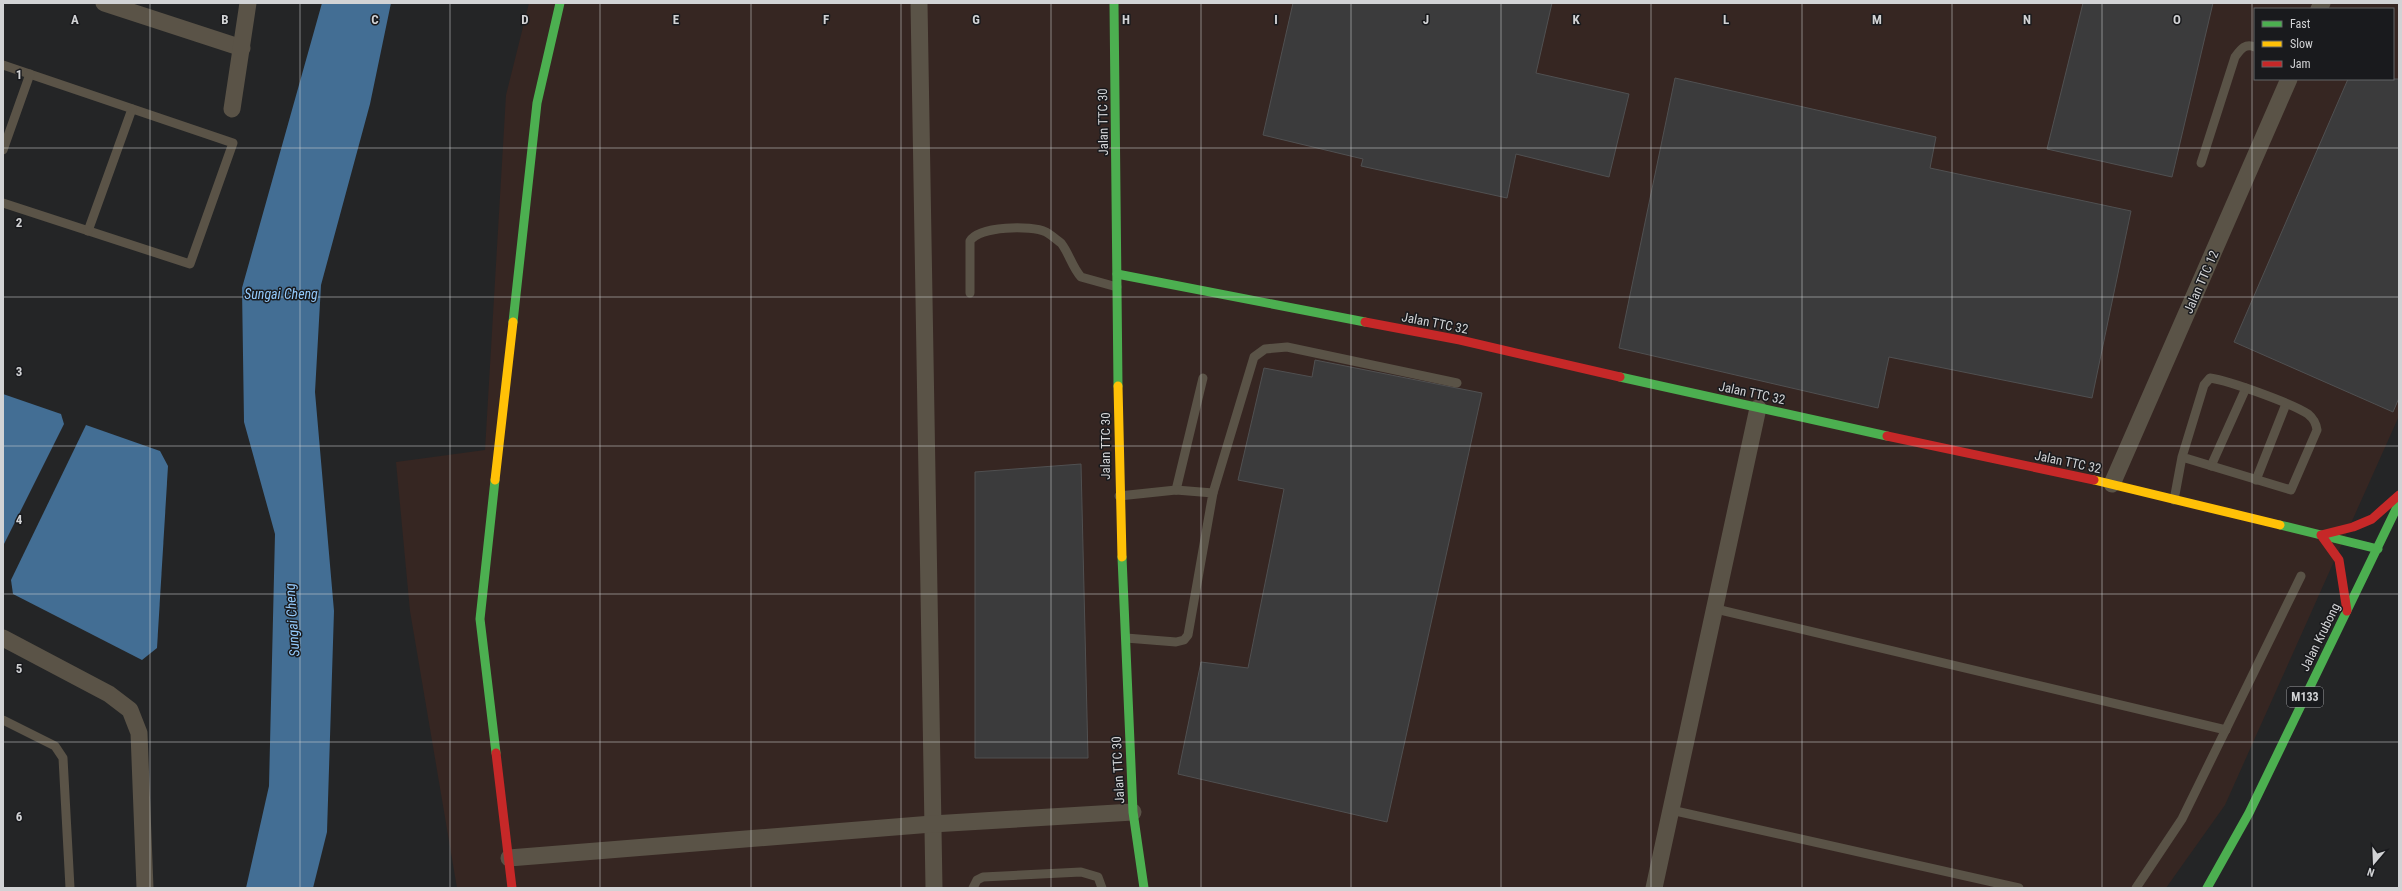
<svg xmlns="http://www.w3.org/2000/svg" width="2402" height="891" font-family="'Roboto Condensed',sans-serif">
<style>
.commercial{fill:#362622;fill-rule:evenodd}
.water{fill:#436e94}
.building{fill:#3b3b3c;stroke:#505051}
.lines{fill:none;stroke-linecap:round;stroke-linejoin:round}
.lane{stroke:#5a5347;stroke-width:9}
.street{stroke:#5a5347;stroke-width:17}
.fast{stroke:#4caf50;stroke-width:9}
.slow{stroke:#ffc107;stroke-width:9}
.jam{stroke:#c62828;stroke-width:9}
.grid{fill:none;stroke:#d2d3d5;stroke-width:1;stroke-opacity:0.55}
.labels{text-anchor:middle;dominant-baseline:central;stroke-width:3;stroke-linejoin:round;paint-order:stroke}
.shield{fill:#191a1d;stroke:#9a9c9e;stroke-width:1}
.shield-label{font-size:12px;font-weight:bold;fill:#d2d3d5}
.street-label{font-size:13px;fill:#d2d3d5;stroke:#191a1d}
.water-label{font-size:14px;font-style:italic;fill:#93c9fb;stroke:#191a1d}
.grid-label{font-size:13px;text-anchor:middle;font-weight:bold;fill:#d2d3d5;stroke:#191a1d;stroke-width:3;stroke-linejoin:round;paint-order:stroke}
</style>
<rect width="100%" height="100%" fill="#242526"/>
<path class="commercial" d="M529,3H2399V416L2225,805L2166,888H457L410,611L396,462L485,450L506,95ZM2255,9H2393V79H2255Z"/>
<g class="water">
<polygon points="322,3 391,3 370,104 321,285 315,392 334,611 327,832 313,888 246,888 269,786 275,534 244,422 242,288"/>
<polygon points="3,394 61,414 64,424 3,546"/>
<polygon points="86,425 160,451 168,466 157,648 142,660 13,594 11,580"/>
</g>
<g class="building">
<polygon points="1293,3 1552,3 1536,73 1629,94 1609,177 1516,154 1507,198 1361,166 1363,159 1263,135"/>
<polygon points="2083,3 2213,3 2172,177 2047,149"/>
<polygon points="1675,78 1936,137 1930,168 2131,211 2092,398 1889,357 1878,408 1619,348"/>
<polygon points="2348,79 2399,79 2399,398 2393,412 2234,342"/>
<polygon points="1315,360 1482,393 1387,822 1178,774 1201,662 1248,668 1284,489 1238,480 1264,368 1312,377"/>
<polygon points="1081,464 1088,758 975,758 975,472"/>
</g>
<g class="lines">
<g class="lane">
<polyline points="3,65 233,143 190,264 3,203"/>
<polyline points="3,150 30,74"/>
<path d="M2201,163L2235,57C2241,49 2245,43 2255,47"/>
<polyline points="88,231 132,109"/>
<path d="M970,293V241C979,226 1031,225 1046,232C1050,234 1057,240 1061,243C1069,253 1072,267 1081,277L1117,287"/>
<polyline points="2211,466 2246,388"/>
<polyline points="2256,480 2286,404"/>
<polyline points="1176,490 1203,378"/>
<polyline points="1213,493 1254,357 1265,349 1287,347 1457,383"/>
<polyline points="1119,496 1176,490 1213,493 1188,635 1184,640 1176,642 1126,638"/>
<path d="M2174,500L2182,457L2204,385L2210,378C2230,381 2291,403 2308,414C2314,419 2316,423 2317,430L2291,490L2182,457"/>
<polyline points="1716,609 2226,730"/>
<polyline points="3,720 55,746 63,758 70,888"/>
<polyline points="1671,810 2019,888"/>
<polyline points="973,888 977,880 983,877 1081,872 1098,877 1102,888"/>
<polyline points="2136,888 2182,819 2301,576"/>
</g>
<g class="street">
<polyline points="104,3 242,48"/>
<polyline points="919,3 934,888"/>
<polyline points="2319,9 2322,3"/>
<polyline points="232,109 248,3"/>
<polyline points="2112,484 2289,79"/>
<polyline points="3,638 109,694 130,710 139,733 145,888"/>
<polyline points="509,858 932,824 1133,812"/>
<polyline points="1654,888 1758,408"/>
</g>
<g class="fast">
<polyline points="1114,3 1118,386"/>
<polyline points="1117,274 1365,322"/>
<polyline points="513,322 537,103 560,3"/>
<polyline points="1620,377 1887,436"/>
<polyline points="495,480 480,619 496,753"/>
<polyline points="2280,525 2378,549"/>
<polyline points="1122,557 1133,812 1144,888"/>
<polyline points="2207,888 2249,813 2399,503"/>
</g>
<g class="slow">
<polyline points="1118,386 1122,557"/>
<polyline points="495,480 513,322"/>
<polyline points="2094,480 2280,525"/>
</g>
<g class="jam">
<polyline points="1365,322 1460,340 1620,377"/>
<polyline points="1887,436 2094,480"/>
<polyline points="2347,611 2339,560 2321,535 2353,527 2372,519 2399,495"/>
<polyline points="496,753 512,888"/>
</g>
</g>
<path class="grid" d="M150,3V888M300,3V888M450,3V888M600,3V888M751,3V888M901,3V888M1051,3V888M1201,3V888M1351,3V888M1501,3V888M1651,3V888M1802,3V888M1952,3V888M2102,3V888M2252,3V888M3,148H2399M3,297H2399M3,446H2399M3,594H2399M3,742H2399"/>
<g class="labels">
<rect class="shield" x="2287" y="687" width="36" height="20" rx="3"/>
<g class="shield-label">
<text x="2305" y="697">M133</text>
</g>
<g class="street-label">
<text transform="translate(1103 122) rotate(-91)">Jalan TTC 30</text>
<text transform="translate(2201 282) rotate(-66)">Jalan TTC 12</text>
<text transform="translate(1435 323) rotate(11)">Jalan TTC 32</text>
<text transform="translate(1752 393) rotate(12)">Jalan TTC 32</text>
<text transform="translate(1105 446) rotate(-90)">Jalan TTC 30</text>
<text transform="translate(2068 462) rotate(12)">Jalan TTC 32</text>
<text transform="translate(2320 637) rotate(-64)">Jalan Krubong</text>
<text transform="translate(1118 770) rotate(-93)">Jalan TTC 30</text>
</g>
<g class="water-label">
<text x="281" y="294">Sungai Cheng</text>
<text transform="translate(292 620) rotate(-94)">Sungai Cheng</text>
</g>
</g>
<g class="grid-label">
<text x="75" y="24">A</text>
<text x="225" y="24">B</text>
<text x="375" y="24">C</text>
<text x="525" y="24">D</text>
<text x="676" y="24">E</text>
<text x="826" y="24">F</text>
<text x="976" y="24">G</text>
<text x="1126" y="24">H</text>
<text x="1276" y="24">I</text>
<text x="1426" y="24">J</text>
<text x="1576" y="24">K</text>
<text x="1726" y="24">L</text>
<text x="1877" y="24">M</text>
<text x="2027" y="24">N</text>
<text x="2177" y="24">O</text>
<text x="19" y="79">1</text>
<text x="19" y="227">2</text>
<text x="19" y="376">3</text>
<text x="19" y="524">4</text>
<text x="19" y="673">5</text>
<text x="19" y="821">6</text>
</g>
<rect width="2402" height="891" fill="none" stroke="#d2d3d5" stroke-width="8"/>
<rect x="2254" y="8" width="140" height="72" fill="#191a1d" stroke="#636467"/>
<rect x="2262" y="21" width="20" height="6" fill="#4caf50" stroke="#636467"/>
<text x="2290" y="28" font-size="12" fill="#d2d3d5">Fast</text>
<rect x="2262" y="41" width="20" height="6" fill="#ffc107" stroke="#636467"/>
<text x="2290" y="48" font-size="12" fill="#d2d3d5">Slow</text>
<rect x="2262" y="61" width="20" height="6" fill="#c62828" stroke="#636467"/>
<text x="2290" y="68" font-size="12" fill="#d2d3d5">Jam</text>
<g transform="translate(2374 863) rotate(199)" stroke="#191a1d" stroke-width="3" paint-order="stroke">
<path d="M0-3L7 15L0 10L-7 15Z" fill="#d2d3d5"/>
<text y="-6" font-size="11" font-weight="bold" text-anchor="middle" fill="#d2d3d5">N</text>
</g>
</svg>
